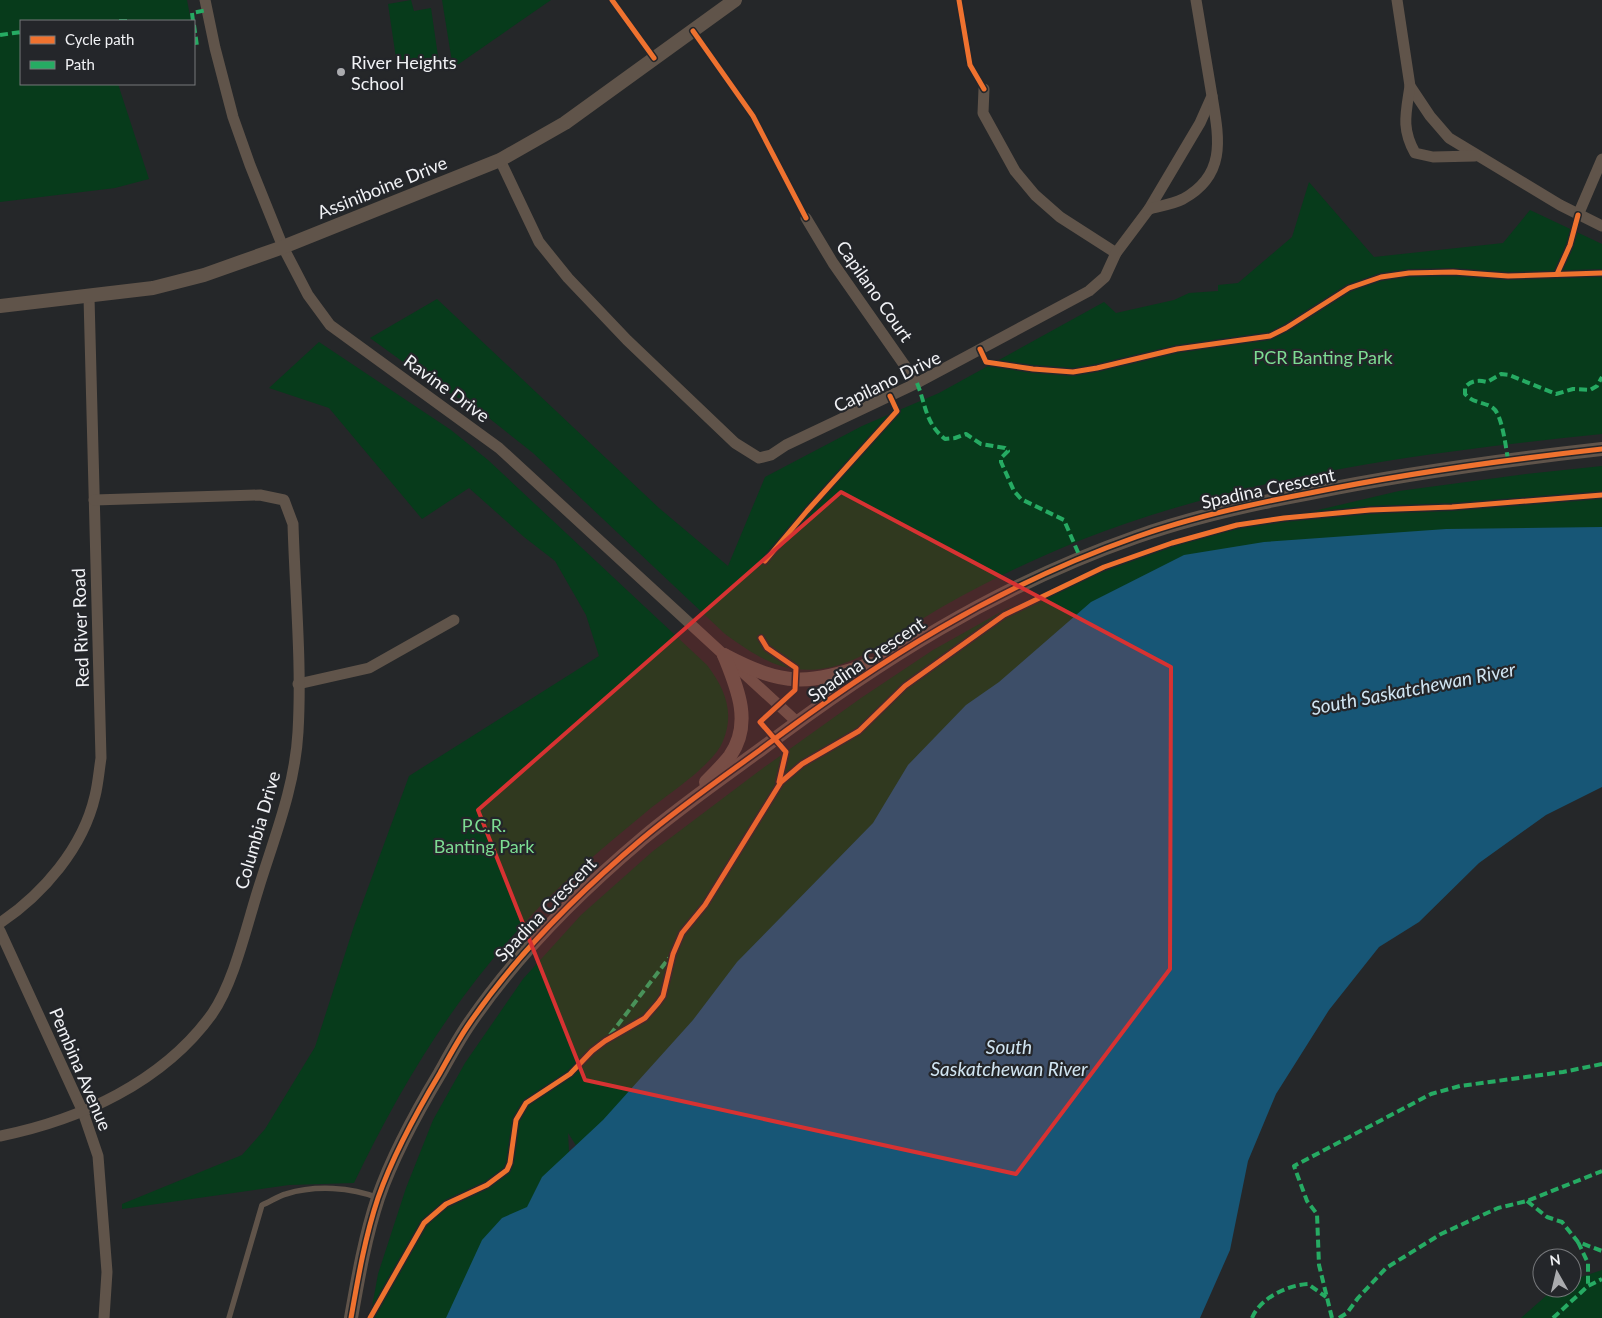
<svg xmlns="http://www.w3.org/2000/svg" width="1602" height="1318" font-family="Lato,sans-serif">
<style>
.green{fill:#073b1b}
.water{fill:#175676}
.lines{fill:none;stroke-linecap:round;stroke-linejoin:round}
.service{stroke:#60544a;stroke-width:5.5}
.minor{stroke:#60544a;stroke-width:11}
.tertiary{stroke:#60544a;stroke-width:14}
.quiet{stroke:#26ab63;stroke-width:4;stroke-dasharray:8 4;stroke-linecap:butt}
.cycleway-casing{stroke:#24262a;stroke-width:8}
.cycleway{stroke:#ef722f;stroke-width:5}
.marked{fill:#d73232;fill-opacity:0.2;stroke:#d73232;stroke-width:4;stroke-linejoin:round}
.poi-dot{fill:#aaabae;stroke:#24262a;stroke-width:2}
.labels{text-anchor:middle;dominant-baseline:central;stroke-width:4.5;stroke-linejoin:round;paint-order:stroke}
.poi-label{font-size:18px;fill:#f1f2f5;stroke:#24262a;text-anchor:start}
.street-label{font-size:18px;fill:#f1f2f5;stroke:#24262a}
.park-label{font-size:18px;fill:#7ddd93;stroke:#24262a}
.water-label{font-size:19px;font-style:italic;fill:#d1e5f2;stroke:#24262a}
</style>
<rect width="100%" height="100%" fill="#252729"/>
<g class="green">
<polygon points="0,0 187,0 191,21 21,21 21,84 118,84 149,179 115,188 0,202"/>
<polygon points="411,0 414,11 431,8 439,63 424,70 422,62 397,65 388,4"/>
<polygon points="442,0 551,0 453,68"/>
<path d="M1309,182L1374,257L1503,243L1530,210L1602,244V434C1426,452 1247,475 1081,540C1034,559 987,581 942,607C908,626 870,658 832,667C786,677 760,659 725,634L533,453L480,411L428,380L370,338L437,299L659,508L728,566L765,477L862,426L939,393L1104,302L1116,313L1174,300L1189,293L1218,291V285L1238,283L1292,237Z"/>
<path d="M319,342L451,430L488,460L707,665C725,689 735,712 723,741C713,766 666,795 645,813C605,846 564,880 528,919C455,996 400,1087 354,1183L289,1185L122,1209V1204L242,1155L265,1129L315,1047L354,926L409,776L599,656L586,615L555,561L524,537L469,488L422,519L329,408L269,388Z"/>
<polygon points="1602,466 1602,536 581,1153 568,1133 570,1169 458,1318 370,1318 378,1274 406,1188 433,1120 465,1063 523,979 581,915 653,851 759,771 861,698 933,650 1006,609 1178,543 1399,491 1526,474"/>
<polygon points="1602,1270 1602,1318 1521,1318 1555,1288 1572,1288 1572,1280"/>
</g>
<polygon class="water" points="1602,527 1602,787 1546,815 1479,863 1419,922 1379,947 1329,1010 1276,1094 1248,1161 1230,1250 1200,1318 446,1318 482,1240 502,1218 527,1207 542,1177 603,1120 693,1020 737,962 873,823 908,765 966,705 999,682 1091,602 1184,555 1264,542 1446,529"/>
<g class="lines">
<path class="service" d="M229,1318L262,1205C270,1202 278,1196 286,1194C315,1185 351,1187 378,1198"/>
<g class="minor">
<polyline points="205,0 215,48 233,117 250,165 283,247 308,295 330,325 499,448 797,722"/>
<polyline points="1397,0 1410,86 1430,116 1449,138 1560,205 1602,226"/>
<path d="M1410,86C1406,113 1401,128 1415,153L1433,157L1475,156"/>
<polyline points="984,89 983,113 1015,171 1035,195 1060,217 1116,253"/>
<polyline points="500,160 539,242 568,278 627,340 735,443 759,458 771,455 786,445 917,383 1089,291 1105,277 1116,253 1149,209 1200,123 1212,96 1196,0"/>
<path d="M1149,209C1160,206 1173,204 1183,199C1227,175 1219,138 1212,96"/>
<polyline points="1578,215 1602,159"/>
<polyline points="806,218 833,263 917,383"/>
<polyline points="298,684 369,668 454,620"/>
<path d="M0,923C43,894 83,848 95,796C98,784 99,771 101,758L89,297"/>
<polyline points="0,931 83,1112 98,1156 107,1272 104,1318"/>
<path d="M0,1136C80,1120 163,1082 212,1014C234,982 246,928 258,890C274,838 295,787 298,732C302,663 295,593 293,524L284,500L260,495L94,500"/>
</g>
<g class="tertiary">
<polyline points="0,306 153,288 204,275 283,247 500,160 565,123 735,0"/>
<path d="M724,655C785,687 807,685 871,664"/>
<path d="M706,782C714,774 723,765 730,756C753,723 737,687 724,655"/>
<path d="M351,1318C358,1278 365,1237 378,1198C393,1155 416,1113 440,1073C449,1057 458,1040 469,1024C516,955 578,893 642,839C680,807 720,779 760,750C878,661 996,586 1136,537C1192,517 1251,504 1310,493C1407,473 1504,460 1602,449"/>
</g>
<g class="quiet">
<polyline points="119,21 130,21"/>
<polyline points="193,21 192,13 207,10"/>
<polyline points="194,25 197,46 194,44"/>
<polyline points="0,35 21,32"/>
<path d="M917,383C926,405 925,423 945,439L955,438L966,434L981,444L1005,448L1008,451L1001,458V462L1014,491L1021,499L1064,520L1080,557"/>
<path d="M1508,460C1506,448 1502,414 1493,408C1483,401 1474,404 1465,394V387C1472,380 1479,380 1487,382L1501,374L1509,375L1556,394L1573,389L1590,390L1597,386L1602,377"/>
<polyline points="610,1035 669,958"/>
<polyline points="1527,1201 1547,1217 1562,1222 1578,1242 1602,1251"/>
<polyline points="1578,1242 1588,1263 1588,1286"/>
<path d="M1252,1318C1260,1298 1288,1285 1308,1284L1326,1297"/>
<polyline points="1332,1318 1319,1265 1317,1214 1307,1201 1294,1166 1431,1094 1460,1086 1563,1072 1602,1064"/>
<polyline points="1339,1318 1347,1313 1358,1298 1386,1268 1441,1234 1498,1208 1527,1201 1602,1171"/>
<polyline points="1553,1318 1588,1286 1602,1279"/>
</g>
<defs>
<g id="cycleway">
<polyline points="612,0 654,58"/>
<polyline points="959,0 970,65 984,89"/>
<polyline points="693,31 753,116 806,218"/>
<polyline points="1557,274 1570,245 1578,215"/>
<polyline points="980,349 986,362 1033,369 1073,372 1097,368 1177,349 1270,336 1286,328 1349,288 1381,277 1409,273 1453,272 1508,276 1602,273"/>
<polyline points="765,561 807,511 897,411 890,396"/>
<polyline points="761,638 767,648 796,668 795,690 760,722 786,752 779,782"/>
<path d="M351,1318C358,1278 365,1237 378,1198C393,1155 416,1113 440,1073C449,1057 458,1040 469,1024C516,955 578,893 642,839C680,807 720,779 760,750C878,661 996,586 1136,537C1192,517 1251,504 1310,493C1407,473 1504,460 1602,449"/>
<polyline points="370,1318 424,1223 446,1204 487,1185 507,1170 510,1163 516,1120 526,1103 570,1074 592,1051 605,1041 645,1018 658,1003 663,996 673,954 682,933 705,905 781,782 802,764 859,731 905,686 1004,615 1104,567 1172,543 1237,525 1284,518 1370,510 1452,507 1602,495"/>
</g>
</defs>
<use href="#cycleway" class="cycleway-casing"/>
<use href="#cycleway" class="cycleway"/>
</g>
<path class="marked" d="M841,492L1171,667L1170,969L1016,1174L585,1080L478,810Z"/>
<circle class="poi-dot" cx="341" cy="72" r="5"/>
<g class="labels">
<g class="poi-label">
<text x="351" y="62">River Heights<tspan x="351" dy="21">School</tspan></text>
</g>
<g class="street-label">
<text transform="translate(382 187) rotate(-22)">Assiniboine Drive</text>
<text transform="translate(875 291) rotate(55)">Capilano Court</text>
<text transform="translate(887 381) rotate(-26)">Capilano Drive</text>
<text transform="translate(447 388) rotate(36)">Ravine Drive</text>
<text transform="translate(1268 488) rotate(-12)">Spadina Crescent</text>
<text transform="translate(80 628) rotate(-92)">Red River Road</text>
<text transform="translate(866 659) rotate(-34)">Spadina Crescent</text>
<text transform="translate(257 830) rotate(-74)">Columbia Drive</text>
<text transform="translate(545 909) rotate(-46)">Spadina Crescent</text>
<text transform="translate(81 1069) rotate(67)">Pembina Avenue</text>
</g>
<g class="park-label">
<text x="1323" y="357">PCR Banting Park</text>
<text x="484" y="825">P.C.R.<tspan x="484" dy="21">Banting Park</tspan></text>
</g>
<g class="water-label">
<text transform="translate(1413 688) rotate(-11)">South Saskatchewan River</text>
<text x="1009" y="1046">South<tspan x="1009" dy="22">Saskatchewan River</tspan></text>
</g>
</g>
<rect x="20" y="20" width="175" height="65" fill="#24262a" stroke="#76787b"/>
<rect x="30" y="36" width="25" height="8" fill="#ef722f" stroke="#76787b"/>
<text x="65" y="45" font-size="15" fill="#f1f2f5">Cycle path</text>
<rect x="30" y="61" width="25" height="8" fill="#26ab63" stroke="#76787b"/>
<text x="65" y="70" font-size="15" fill="#f1f2f5">Path</text>
<g transform="translate(1557 1273) rotate(352)"><circle r="24" fill="#24262a" stroke="#76787b"/>
<path d="M0-4L9 19L0 12L-9 19Z" fill="#aaabae"/>
<text y="-8" font-size="14" font-weight="bold" text-anchor="middle" fill="#f1f2f5">N</text>
</g>
</svg>
